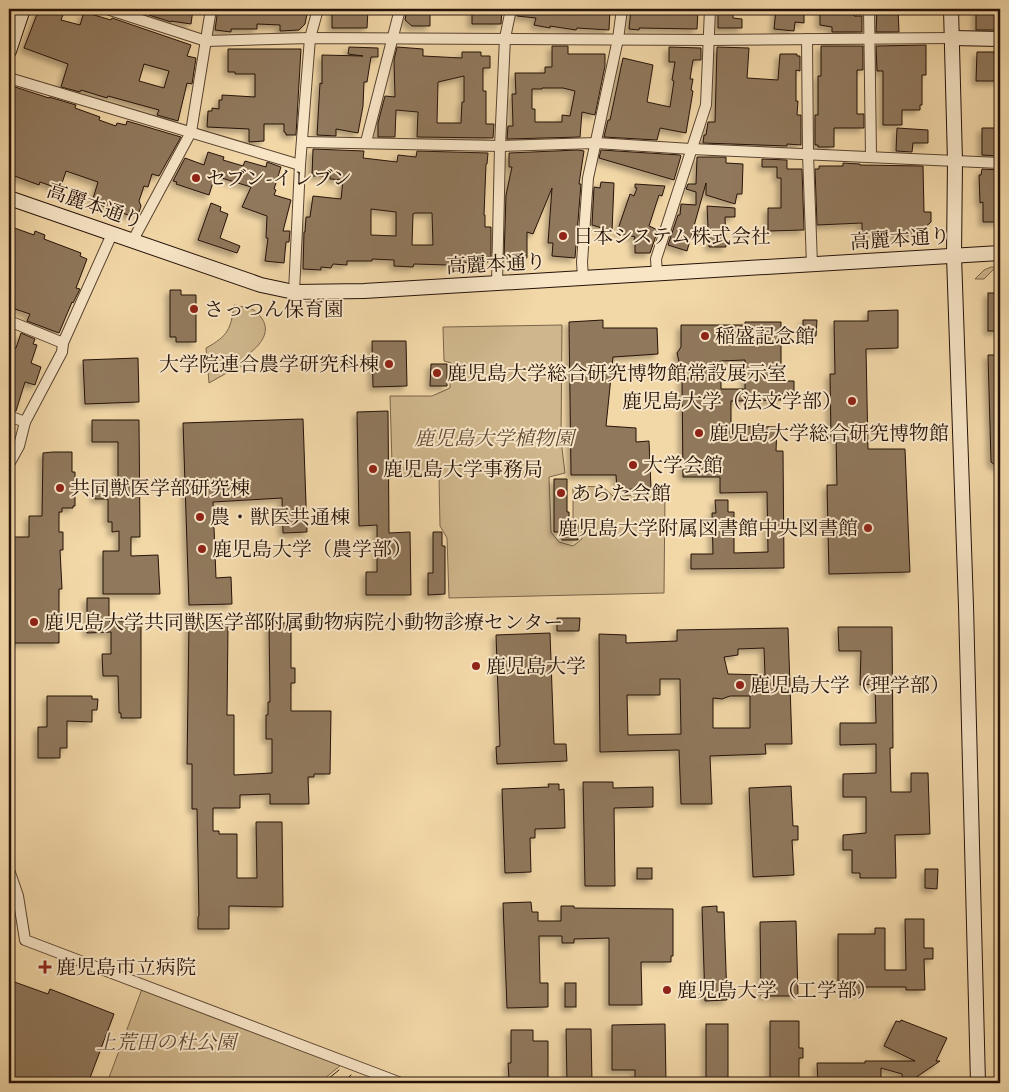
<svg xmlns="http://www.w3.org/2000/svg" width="1009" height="1092" font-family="Alegreya,'Noto Serif JP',serif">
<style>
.green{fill:#cfb68c;stroke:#7a644a}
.building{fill:#90785b;stroke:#251209;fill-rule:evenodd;filter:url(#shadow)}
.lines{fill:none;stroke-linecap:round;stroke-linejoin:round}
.street-casing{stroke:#584330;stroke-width:12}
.secondary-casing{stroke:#251209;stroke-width:16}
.street{stroke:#f7e5c6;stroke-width:10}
.secondary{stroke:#f7e5c6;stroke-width:14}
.tram{stroke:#251209;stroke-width:1}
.poi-dot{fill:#8f2418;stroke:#f7e5c6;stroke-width:2}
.labels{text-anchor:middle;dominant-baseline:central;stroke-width:4;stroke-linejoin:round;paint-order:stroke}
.poi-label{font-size:20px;fill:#251209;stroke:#f7e5c6;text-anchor:start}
.street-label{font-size:20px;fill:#251209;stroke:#f7e5c6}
.park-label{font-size:20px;font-style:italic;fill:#604b37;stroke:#f7e5c6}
</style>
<defs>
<filter id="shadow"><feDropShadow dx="-4" dy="4" stdDeviation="2.5" flood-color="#0004"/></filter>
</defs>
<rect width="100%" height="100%" fill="#f2d7a7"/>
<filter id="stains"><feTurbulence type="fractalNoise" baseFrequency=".004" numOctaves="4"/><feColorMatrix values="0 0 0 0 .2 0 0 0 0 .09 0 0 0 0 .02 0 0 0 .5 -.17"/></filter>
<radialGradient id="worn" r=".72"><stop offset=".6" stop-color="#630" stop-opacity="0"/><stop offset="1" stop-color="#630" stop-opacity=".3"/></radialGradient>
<g class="green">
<polygon points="991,267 996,267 984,279 975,279 984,270"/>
<path d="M234,305C240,307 249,307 254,310C256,311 258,314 260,316C273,331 260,346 247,355L248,364L232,370L209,383L206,348C228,336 231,329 234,305Z"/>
<polygon points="562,325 561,440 565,473 549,477 551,532 559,542 573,546 582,539 580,522 573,518 573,486 603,487 613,496 665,494 664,593 449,598 447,538 440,526 439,476 403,477 392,464 390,396 432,396 450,388 451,363 444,361 443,327"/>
<polygon points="142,989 341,1065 319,1083 107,1083"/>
</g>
<g class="building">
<path d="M39,9H65L61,20L80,25L84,12L111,20L112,18L191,45L187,56L196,58L192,84L187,83L178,121L157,115L159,110L108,96L107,98L81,90L80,92L61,87L68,64L24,48ZM144,64L169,71L164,88L139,81Z"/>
<polygon points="130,9 193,9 191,24 171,21 171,22"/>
<polygon points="218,9 245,11 245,9 308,9 305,24 299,30 280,31 280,25 257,24 257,29 231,29 231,32 215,30"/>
<polygon points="332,9 368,10 367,28 332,28"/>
<polygon points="407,9 430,9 430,26 412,26 405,20"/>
<polygon points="472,9 502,9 501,24 472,24"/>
<polygon points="518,9 559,9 585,12 585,9 610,9 609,30 577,28 576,30 550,26 550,28 534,25 536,18 517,16"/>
<polygon points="631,9 698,10 697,29 639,28 639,30 629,29"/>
<polygon points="718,9 733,9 733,18 742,19 742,28 718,28"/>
<polygon points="776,9 804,9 804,23 795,22 794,31 774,29"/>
<polygon points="820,9 854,9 854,16 862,16 862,32 832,32 832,27 820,25"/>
<polygon points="877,9 898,9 899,32 876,32"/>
<rect x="976" y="9" width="19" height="21"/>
<polygon points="926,45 926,75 922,75 922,105 920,105 920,110 902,110 902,125 883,125 883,71 877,71 876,46"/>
<path d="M552,46H568V54H605V66L595,115L582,112L580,137L507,139L508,126H513L512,94H516L515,73H545V67H552ZM542,88H563L575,91L570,116L562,115V122H535V109H532V89H542Z"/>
<polygon points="821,46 863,46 863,70 857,70 857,114 864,114 864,128 834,128 834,147 818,147 818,145 815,145 815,115 818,115 818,76 821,76"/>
<polygon points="349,47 378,48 378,57 371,57 367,82 364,82 363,106 358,133 336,129 336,136 317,135 320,83 322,84 322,55 363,56 348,54"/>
<path d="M397,47L423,49V56L462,58V52H481V56H490V68H483V91H486V124H494L493,138L417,137L418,112L396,110L395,137H378V123L385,96L395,97L394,60ZM464,76V102H462L461,123H437L438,82Z"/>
<polygon points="669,47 701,48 701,60 693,60 690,79 693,79 691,90 693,91 686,133 660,128 657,140 604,137 608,120 610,120 623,58 653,65 647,102 670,107 674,81 672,80 675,62 669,62"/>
<polygon points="717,47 749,48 747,78 778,80 780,54 797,54 797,56 800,56 800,71 796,70 796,101 798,101 797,115 801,115 801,145 787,144 787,146 703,143 704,135 706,135 708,122 715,122"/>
<polygon points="228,49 301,49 296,135 286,135 286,133 284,132 284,124 264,124 264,141 249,142 249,129 207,127 208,111 212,111 212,108 219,109 219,100 222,100 222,95 255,97 255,74 235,74 235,72 228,72"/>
<polygon points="977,52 994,52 994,54 1000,54 1000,77 998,77 998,81 976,81"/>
<polygon points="12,86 49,98 49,97 76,105 75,108 100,117 99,120 116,126 117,123 126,125 127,121 181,137 159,176 152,174 148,187 144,186 139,201 141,206 139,212 134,215 128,215 92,202 98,182 66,171 60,189 40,182 39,185 9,174 9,95"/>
<polygon points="897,128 928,130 928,143 913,143 912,152 896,151"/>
<polygon points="982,128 1000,128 1000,156 982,155"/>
<path d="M313,149L364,151L363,158L397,162L398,155L416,157L417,151L488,153L487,164H486L484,215H485V227H491V257H488V262L449,263V265L414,264L413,267L394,266V260L372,259V261H347V265L333,264L331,268L321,267V270L303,269L304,232H305L306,217H310L313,196L341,199L343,180L330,179V176H312ZM371,209L396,212V236L371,235ZM415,213H432L433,245H412L413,214Z"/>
<polygon points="578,150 584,151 579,184 581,184 575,258 552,256 553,243 548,243 552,188 533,234 527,232 527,258 504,258 506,195 512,167 509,167 509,153"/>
<polygon points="601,150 680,155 681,156 674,180 599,158"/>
<polygon points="208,152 224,157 223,160 243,166 245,161 266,167 267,162 281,167 274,189 276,190 274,195 291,200 283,231 290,231 289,242 286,242 284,263 265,261 268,238 266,238 267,216 242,207 251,187 215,176 209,195 176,184 177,182 173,181 185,158 204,165"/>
<polygon points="697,157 726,157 726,163 743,164 742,194 737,194 735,204 706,195 706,183 687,251 668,245 678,215 680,215 681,204 696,205 696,192 686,189 688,184 696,184"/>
<polygon points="762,159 787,160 787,169 802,169 804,230 768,231 768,208 781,208 781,178 777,178 777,167 762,167"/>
<polygon points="843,163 860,164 860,165 923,166 924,212 931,212 931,222 915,236 902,235 902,236 886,236 886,234 862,233 862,223 817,225 815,169 819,169 819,166 843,166"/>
<polygon points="982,169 1000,170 1000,222 983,222 983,202 980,203 979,175 981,175"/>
<polygon points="601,182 614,183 612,231 592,225 594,187 600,188"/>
<polygon points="635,184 665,186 662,196 659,195 649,226 658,230 650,253 635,253 635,244 633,243 635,237 617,232 630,194 634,196 637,188 635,188"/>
<polygon points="211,203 221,207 220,211 228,214 220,238 240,246 237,253 198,240"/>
<polygon points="707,206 735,208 735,217 725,217 726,247 709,247"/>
<polygon points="9,226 34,235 35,231 45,235 44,239 81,253 80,256 87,259 76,288 80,289 73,303 72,302 59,333 27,321 30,314 9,307"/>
<polygon points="170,290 181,290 181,295 196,295 196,342 176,342 176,337 170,337"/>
<rect x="988" y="293" width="12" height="38"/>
<polygon points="898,310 898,348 866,349 868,449 905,449 910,572 829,574 827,485 837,485 836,437 831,437 830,374 835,374 834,321 868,321 868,311"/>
<polygon points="603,320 603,328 657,328 658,354 613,357 606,426 636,428 636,442 649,441 651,488 617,490 616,475 571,475 569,322"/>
<polygon points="803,320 817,320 816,336 803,336"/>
<path d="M745,322H781V381H794V394H781V400L731,401V426L777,427L776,451H783L784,568L691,569V554H713L712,513H716L715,500H728V512H734V553L768,552L767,492L720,493V477H683L682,378H704L679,362L677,353L681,347V325H745ZM745,360V389H721V361Z"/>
<polygon points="21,333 35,339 33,344 37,345 31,363 41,367 35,385 25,382 16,411 9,409 9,345 16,348"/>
<polygon points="372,341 406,341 407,386 373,387"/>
<polygon points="988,355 1000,355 1000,469 991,462"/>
<polygon points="138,358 139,402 85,404 83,360"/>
<polygon points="431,364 447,364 447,386 430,386"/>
<polygon points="388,411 389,533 410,532 411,595 366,595 366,572 377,572 377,525 359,526 357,412"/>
<polygon points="303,419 307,532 283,533 282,498 213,502 216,578 231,577 232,604 189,605 183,423"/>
<polygon points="92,420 139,420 140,537 131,537 131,556 158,555 160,594 103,594 103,551 119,551 119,531 112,532 112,522 108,522 108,499 95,499 95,480 118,480 118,442 92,442"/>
<polygon points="53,452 72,452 72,472 75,472 75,506 73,506 73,508 62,508 62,512 59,512 59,532 63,532 63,550 60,550 62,589 59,589 59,643 9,643 9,537 29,537 29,516 42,516 43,453"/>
<polygon points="554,479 567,479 567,512 569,512 569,524 578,524 578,540 562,540 562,532 554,532"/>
<polygon points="433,532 442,532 442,546 445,546 445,594 428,595 428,573 433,573"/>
<polygon points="87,598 109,598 109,621 141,621 141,718 121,718 121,713 119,713 118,676 103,676 102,654 111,654 111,632 87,633"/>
<polygon points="557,618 580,618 579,631 557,631"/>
<polygon points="189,623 228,624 227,715 234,715 234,775 272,773 272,739 266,739 266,715 268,715 268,702 270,702 269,623 291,623 291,668 295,668 295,683 291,683 291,711 331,711 330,774 314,774 314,777 308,777 309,804 270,804 270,794 240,795 240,808 213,808 213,831 219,831 219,834 237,834 237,878 257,878 256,822 282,822 283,907 229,906 229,929 198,929 198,917 199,916 197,809 192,809 192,764 187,764"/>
<polygon points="838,627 892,627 893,748 890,748 891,792 911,792 911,773 928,773 930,834 895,835 896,878 860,878 860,873 852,873 852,850 843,850 843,835 866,833 866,797 843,797 843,774 876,773 876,744 840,745 840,723 876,723 875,684 860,685 861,651 839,651"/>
<path d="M788,628L792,744H765L766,754L710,756L712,804H681L679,750L600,752L599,634L626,635V643L677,641V630ZM764,648L765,675L728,674L724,657L738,655V649ZM660,679H680L681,734L628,735L627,695H660ZM730,696H750V728H713V698L722,699Z"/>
<polygon points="550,633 554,744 566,744 567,761 497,764 496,747 500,746 496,635"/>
<polygon points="47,696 92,696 92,699 98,699 97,710 92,710 92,722 67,721 67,748 60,748 60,758 38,758 38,727 47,727"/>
<polygon points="583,782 613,782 613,788 653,787 653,807 614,808 615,886 585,886"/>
<polygon points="548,784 559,784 559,790 564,789 565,828 535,829 535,838 530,838 531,872 505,873 502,789 549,787"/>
<polygon points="791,786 793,826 798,826 798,840 792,840 794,875 753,877 749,788"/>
<rect x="637" y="868" width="15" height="11"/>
<polygon points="925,869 938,869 937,889 925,888"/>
<polygon points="531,902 532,912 538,912 538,921 561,921 561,906 574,906 574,908 673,909 673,956 671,956 671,962 641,962 642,1005 609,1005 609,938 574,939 574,943 562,943 562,936 539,936 540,983 548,983 548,1007 507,1008 503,903"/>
<polygon points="717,906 717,912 724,912 727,1000 705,1001 702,907"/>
<polygon points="905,919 924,919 924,948 933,948 933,959 924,959 925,990 906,990 906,987 865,987 865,993 855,993 855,988 838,988 838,934 875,934 875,928 885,928 885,970 906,970"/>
<polygon points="796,921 798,996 761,996 760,922"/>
<polygon points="9,980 48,994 50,989 114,1014 88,1083 9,1083"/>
<rect x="565" y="983" width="11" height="24"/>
<polygon points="901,1020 947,1038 936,1061 940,1061 915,1078 903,1082 902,1074 881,1068 881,1083 818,1083 817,1063 865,1063 865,1061 915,1061 884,1046 896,1021 900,1022"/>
<polygon points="770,1021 799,1021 799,1048 803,1048 803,1058 799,1058 799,1083 770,1083"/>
<polygon points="665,1024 666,1083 635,1083 635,1070 612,1070 612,1025"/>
<rect x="706" y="1024" width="22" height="59"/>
<polygon points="566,1029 591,1029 592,1083 567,1083"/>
<polygon points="511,1030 533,1030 533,1041 548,1041 548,1083 519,1083 519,1080 509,1080 508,1063 511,1063"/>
</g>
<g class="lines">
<defs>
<g id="street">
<polyline points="107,9 206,41 310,38 709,40 952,38"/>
<polyline points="869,9 871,156"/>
<polyline points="807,39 808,154 812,265"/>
<polyline points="9,78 300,165"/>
<polyline points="302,142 500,146 596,143 691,149 1000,163"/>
<polyline points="366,142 400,9"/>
<polyline points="133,240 191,132 211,9"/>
<polyline points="657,274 656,259 706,105 710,9"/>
<polyline points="583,278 582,262 588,178 618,39 622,9"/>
<polyline points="497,284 500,146 505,38 511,9"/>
<polyline points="294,292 300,165 310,38 318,9"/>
<polyline points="9,321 63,343"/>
<polyline points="9,416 25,422"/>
<polyline points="9,464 19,446 25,422 62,352 63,343 112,234"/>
<polyline points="9,870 18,896 25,940 401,1083"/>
</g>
<g id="secondary">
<polyline points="951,9 955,161 954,256 966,606 978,1083"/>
<polyline points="952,38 1000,39"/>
<polyline points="9,51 23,9"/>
<polyline points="9,198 261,285 294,292 364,291 1000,253"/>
</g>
</defs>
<use href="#street" class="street-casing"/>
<use href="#secondary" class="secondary-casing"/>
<use href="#street" class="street"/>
<use href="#secondary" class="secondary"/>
<g class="tram">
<polyline points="323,1083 339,1070"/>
<polyline points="342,1083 351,1075"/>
<polyline points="360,1083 364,1080"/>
</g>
</g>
<g class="poi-dot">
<circle cx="196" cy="178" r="5"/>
<circle cx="563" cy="236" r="5"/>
<circle cx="194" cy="309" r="5"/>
<circle cx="705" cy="336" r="5"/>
<circle cx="389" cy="364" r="5"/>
<circle cx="437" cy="373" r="5"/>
<circle cx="852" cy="401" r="5"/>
<circle cx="699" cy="433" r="5"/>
<circle cx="633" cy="465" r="5"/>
<circle cx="373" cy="469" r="5"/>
<circle cx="60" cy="488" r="5"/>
<circle cx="561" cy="493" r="5"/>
<circle cx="200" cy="517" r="5"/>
<circle cx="868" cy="528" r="5"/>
<circle cx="202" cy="549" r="5"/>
<circle cx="34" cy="622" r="5"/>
<circle cx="476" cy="666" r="5"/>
<circle cx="740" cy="685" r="5"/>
<path d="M42.5 959.5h5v5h5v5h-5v5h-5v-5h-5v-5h5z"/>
<circle cx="667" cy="990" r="5"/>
</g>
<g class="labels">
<g class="poi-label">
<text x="206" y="178">セブン-イレブン</text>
<text x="573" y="236">日本システム株式会社</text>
<text x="204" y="309">さっつん保育園</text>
<text x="715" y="336">稲盛記念館</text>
<text x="379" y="364" text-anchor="end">大学院連合農学研究科棟</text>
<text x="447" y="373">鹿児島大学総合研究博物館常設展示室</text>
<text x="842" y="401" text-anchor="end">鹿児島大学（法文学部）</text>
<text x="709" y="433">鹿児島大学総合研究博物館</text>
<text x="643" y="465">大学会館</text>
<text x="383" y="469">鹿児島大学事務局</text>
<text x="70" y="488">共同獣医学部研究棟</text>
<text x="571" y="493">あらた会館</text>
<text x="210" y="517">農・獣医共通棟</text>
<text x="858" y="528" text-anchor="end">鹿児島大学附属図書館中央図書館</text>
<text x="212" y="549">鹿児島大学（農学部）</text>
<text x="44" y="622">鹿児島大学共同獣医学部附属動物病院小動物診療センター</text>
<text x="486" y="666">鹿児島大学</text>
<text x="750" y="685">鹿児島大学（理学部）</text>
<text x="56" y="967">鹿児島市立病院</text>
<text x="677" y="990">鹿児島大学（工学部）</text>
</g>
<g class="street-label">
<text transform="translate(95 206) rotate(19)">高麗本通り</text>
<text transform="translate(900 239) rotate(-4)">高麗本通り</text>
<text transform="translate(496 264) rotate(-3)">高麗本通り</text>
</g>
<g class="park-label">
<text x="494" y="438">鹿児島大学植物園</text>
<text x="166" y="1042">上荒田の杜公園</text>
</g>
</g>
<rect width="1009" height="1092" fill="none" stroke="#f2d7a7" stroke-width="30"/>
<rect x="10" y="10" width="989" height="1072" fill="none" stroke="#251209" stroke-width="2.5"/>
<rect x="15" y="15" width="979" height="1062" fill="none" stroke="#251209"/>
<rect width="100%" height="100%" filter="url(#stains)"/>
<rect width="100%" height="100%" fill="url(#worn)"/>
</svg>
